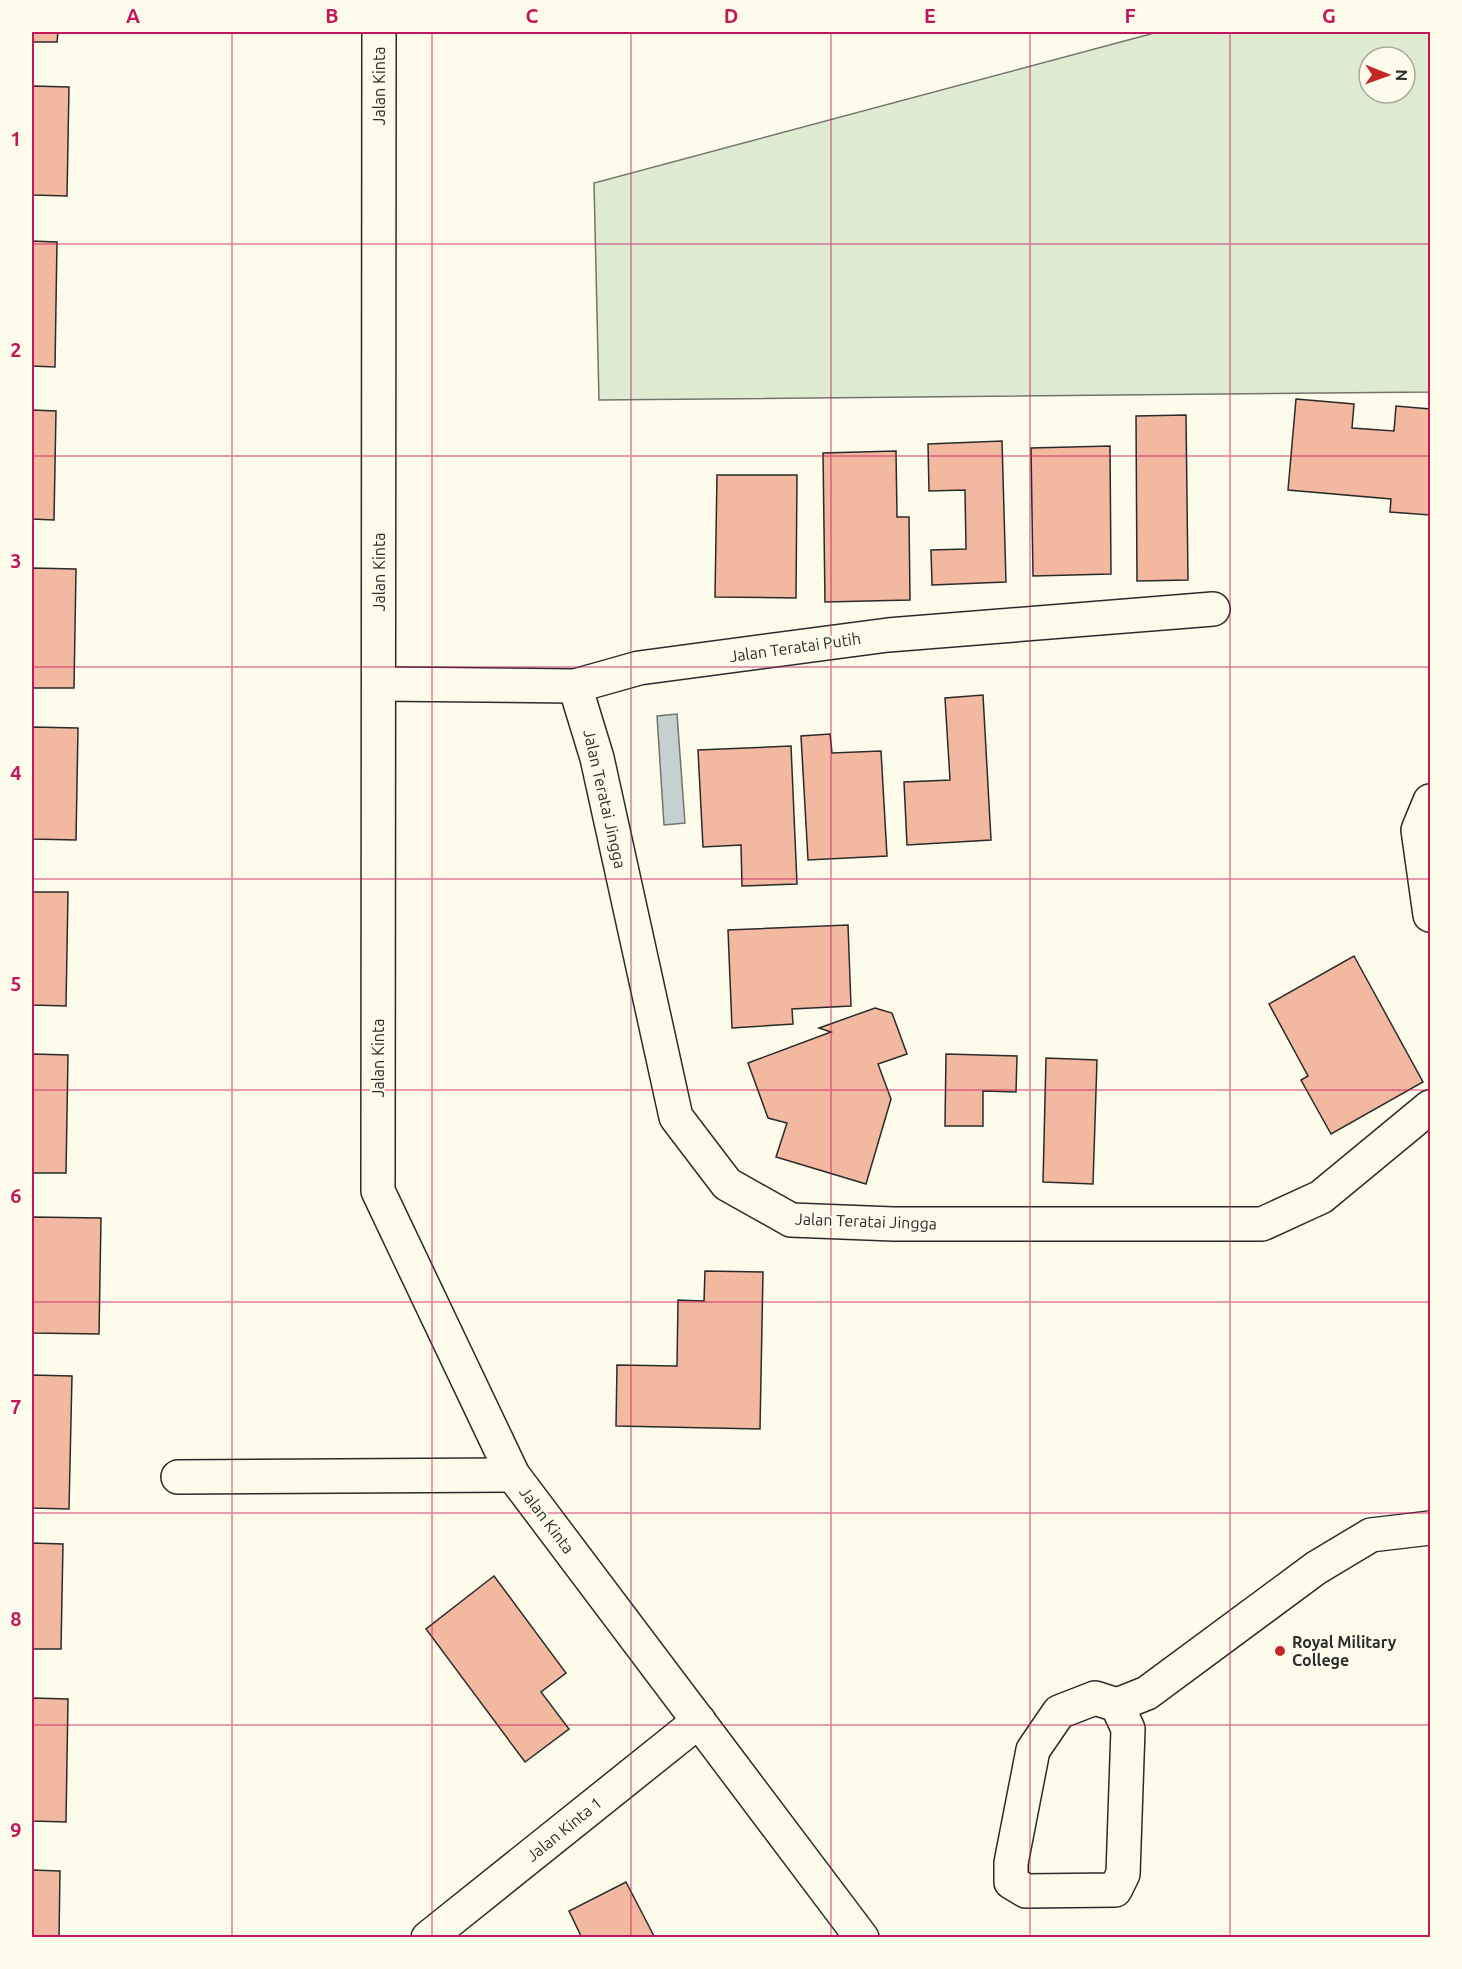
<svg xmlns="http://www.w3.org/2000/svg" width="1462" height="1969" font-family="Ubuntu,sans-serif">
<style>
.green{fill:#deebd1;stroke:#74746e;stroke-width:1.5;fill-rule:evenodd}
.water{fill:#c7d0d0;stroke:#74746e;stroke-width:1.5}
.building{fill:#f2b8a0;stroke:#2b2b2b;stroke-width:1.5}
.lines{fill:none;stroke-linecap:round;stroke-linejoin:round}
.minor-casing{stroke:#2b2b2b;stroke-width:36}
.minor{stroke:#fdfbea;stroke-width:33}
.grid{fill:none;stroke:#c2185b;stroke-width:1.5;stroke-opacity:0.55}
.poi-dot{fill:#c62828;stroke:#fdfbea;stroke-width:2}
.labels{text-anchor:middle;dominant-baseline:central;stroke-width:4.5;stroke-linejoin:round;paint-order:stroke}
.street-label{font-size:16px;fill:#2b2b2b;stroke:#fdfbea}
.poi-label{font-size:16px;font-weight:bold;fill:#2b2b2b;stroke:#fdfbea;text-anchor:start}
.neatline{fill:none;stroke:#c2185b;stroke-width:2}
.grid-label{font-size:20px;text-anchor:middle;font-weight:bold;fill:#c2185b}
</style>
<rect width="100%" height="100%" fill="#fdfbea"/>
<path class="green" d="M1158,32H1430V392L599,400L594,183ZM1369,57H1405V93H1369Z"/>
<polygon class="water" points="677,714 685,823 664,825 657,716"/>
<g class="building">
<polygon points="32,32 58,32 57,42 32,42"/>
<polygon points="32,86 69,87 67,196 32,195"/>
<polygon points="32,241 57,242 55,367 32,366"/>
<polygon points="1296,399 1354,404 1352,428 1394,431 1396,406 1430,409 1430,515 1390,512 1391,499 1288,490"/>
<polygon points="32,410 56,411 54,520 32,519"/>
<polygon points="1186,415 1188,580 1137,581 1136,416"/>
<polygon points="1002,441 1006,582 932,585 931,550 966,549 965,490 929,491 928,444"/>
<polygon points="1110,446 1111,574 1033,576 1031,448"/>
<polygon points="896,451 897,517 909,517 910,600 825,602 823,453"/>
<polygon points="717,475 797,475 796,598 715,597"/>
<polygon points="32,568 76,569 74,688 32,688"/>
<polygon points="983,695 991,840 907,845 904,782 950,780 945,698"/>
<polygon points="32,727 78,728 76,840 32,839"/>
<polygon points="830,734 832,753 881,751 887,856 808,860 801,736"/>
<polygon points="791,746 797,884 742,886 741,845 703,847 698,750"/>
<polygon points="32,892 68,892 66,1006 32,1005"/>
<polygon points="848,925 851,1006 792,1009 793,1024 732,1028 728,930"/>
<polygon points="1354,956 1423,1082 1331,1134 1301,1080 1308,1076 1269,1004"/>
<polygon points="875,1008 892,1013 907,1054 878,1064 891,1099 866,1184 776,1157 787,1123 768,1118 748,1063 831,1032 819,1028"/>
<polygon points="32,1054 68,1055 66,1173 32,1173"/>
<polygon points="946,1054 1017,1056 1016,1092 983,1091 983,1126 945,1126"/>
<polygon points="1046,1058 1097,1060 1093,1184 1043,1182"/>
<polygon points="32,1217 101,1218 99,1334 32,1333"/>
<polygon points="705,1271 763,1272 760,1429 616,1426 617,1365 677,1366 678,1300 704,1301"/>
<polygon points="32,1375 72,1376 69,1509 32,1508"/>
<polygon points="32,1543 63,1544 61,1649 32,1649"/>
<polygon points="494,1576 566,1673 541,1692 569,1729 525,1762 426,1629"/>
<polygon points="32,1698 68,1699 66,1822 32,1821"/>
<polygon points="32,1870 60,1871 59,1938 32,1938"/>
<polygon points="626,1882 655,1938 582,1938 569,1911"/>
</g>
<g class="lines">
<defs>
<g id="minor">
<polyline points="379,32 378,1191 513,1475 862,1938"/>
<polyline points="379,684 575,686 639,668 888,635 1213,609"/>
<polyline points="575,686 597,758 676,1117 727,1184 791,1220 893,1224 1262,1224 1321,1197 1430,1107"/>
<polyline points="1430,801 1418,830 1430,915"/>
<polyline points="178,1477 513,1475"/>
<polygon points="1095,1698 1117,1705 1128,1729 1123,1874 1115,1890 1026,1891 1011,1882 1011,1863 1033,1750 1059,1712"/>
<polyline points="1117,1705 1147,1693 1316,1568 1371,1535 1430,1528"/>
<polyline points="428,1938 699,1721"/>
</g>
</defs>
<use href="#minor" class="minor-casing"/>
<use href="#minor" class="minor"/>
</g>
<path class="grid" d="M232,32V1938M432,32V1938M631,32V1938M831,32V1938M1030,32V1938M1230,32V1938M32,244H1430M32,456H1430M32,667H1430M32,879H1430M32,1090H1430M32,1302H1430M32,1513H1430M32,1725H1430"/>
<circle class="poi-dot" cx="1280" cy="1651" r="6"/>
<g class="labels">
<g class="street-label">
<text transform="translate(379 86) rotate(-90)">Jalan Kinta</text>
<text transform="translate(379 572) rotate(-90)">Jalan Kinta</text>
<text transform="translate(795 647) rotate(-8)">Jalan Teratai Putih</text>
<text transform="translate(605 799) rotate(77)">Jalan Teratai Jingga</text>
<text transform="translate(378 1058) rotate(-90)">Jalan Kinta</text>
<text transform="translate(866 1221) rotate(2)">Jalan Teratai Jingga</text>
<text transform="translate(547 1520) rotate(53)">Jalan Kinta</text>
<text transform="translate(564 1829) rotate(-39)">Jalan Kinta 1</text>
</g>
<g class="poi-label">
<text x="1292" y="1642">Royal Military<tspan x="1292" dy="18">College</tspan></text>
</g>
</g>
<rect width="1462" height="1969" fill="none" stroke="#fdfbea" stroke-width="66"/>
<g transform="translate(1387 75) rotate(91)"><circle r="28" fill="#fdfbea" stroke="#a9a89e" stroke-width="1.5"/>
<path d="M0-4.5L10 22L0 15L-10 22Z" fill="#c62828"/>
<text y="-9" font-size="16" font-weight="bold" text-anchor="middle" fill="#2b2b2b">N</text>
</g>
<rect x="33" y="33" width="1396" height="1903" class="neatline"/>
<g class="grid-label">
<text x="133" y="23">A</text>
<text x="332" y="23">B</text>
<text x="532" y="23">C</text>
<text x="731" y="23">D</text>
<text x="930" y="23">E</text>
<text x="1130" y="23">F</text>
<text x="1329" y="23">G</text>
<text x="16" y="146">1</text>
<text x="16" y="357">2</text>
<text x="16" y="568">3</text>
<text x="16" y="780">4</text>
<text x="16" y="991">5</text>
<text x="16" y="1203">6</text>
<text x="16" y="1414">7</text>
<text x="16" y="1626">8</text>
<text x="16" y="1837">9</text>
</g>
</svg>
